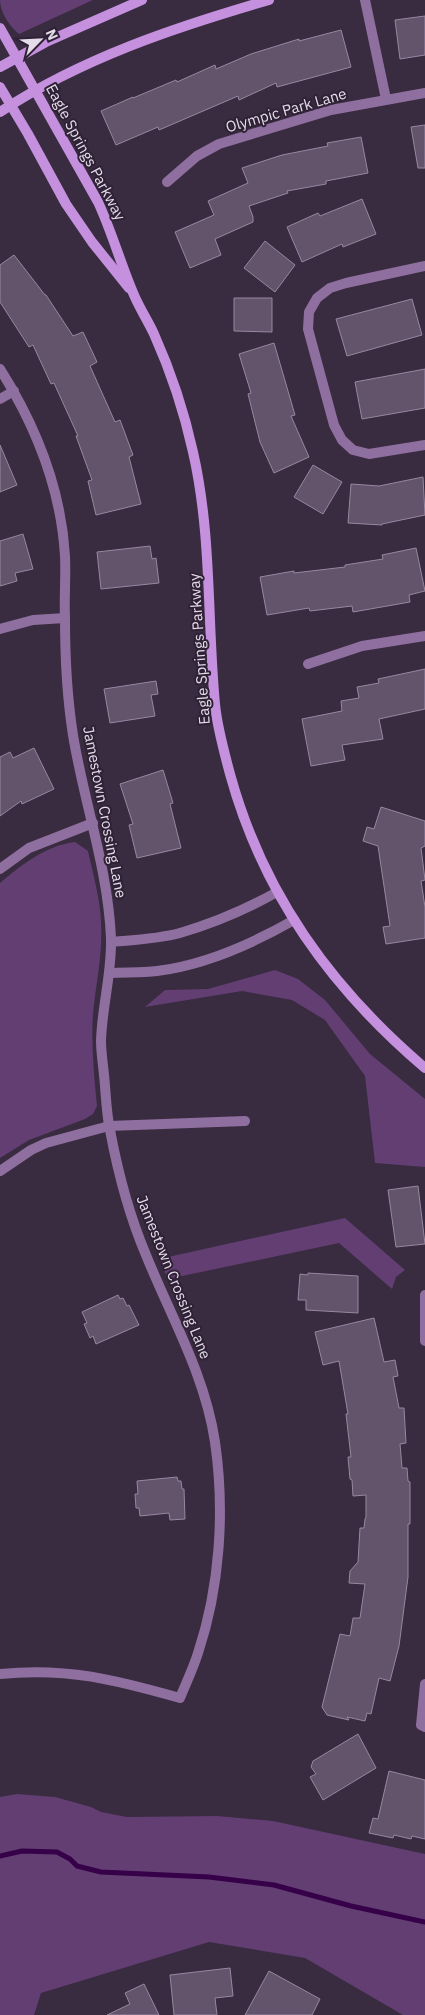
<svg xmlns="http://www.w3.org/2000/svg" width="425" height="2015" font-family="'IBM Plex Sans',sans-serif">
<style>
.green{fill:#623e72}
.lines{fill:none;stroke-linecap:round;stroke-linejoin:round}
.stream{stroke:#360149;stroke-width:5}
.building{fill:#63536b;stroke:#9887a0}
.street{stroke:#8f6f9f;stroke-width:10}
.secondary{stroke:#c590de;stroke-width:10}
.labels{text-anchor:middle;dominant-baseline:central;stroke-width:4;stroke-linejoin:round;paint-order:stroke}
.street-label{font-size:15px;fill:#e5dce9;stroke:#2f2136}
</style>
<rect width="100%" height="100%" fill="#392b40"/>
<g class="green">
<path d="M0,0H93L19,34C10,27 0,12 0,0Z"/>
<path d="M75,842L88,851C93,874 100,898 101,922C103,954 96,983 93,1014C91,1044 94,1076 97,1106L93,1114L85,1119L29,1140L0,1158V883C21,865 47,845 75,842Z"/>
<polygon points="275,970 298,979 325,1000 370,1054 425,1099 425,1167 375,1163 365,1076 325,1020 292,1000 242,991 145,1007 165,990 208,989"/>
<polygon points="345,1218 405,1270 396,1277 392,1289 339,1243 168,1279 159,1259"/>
<polygon points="17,1794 55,1797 91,1807 101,1812 127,1817 217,1816 273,1821 425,1854 425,2015 403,2015 305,1958 209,1942 41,1993 34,2015 0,2015 0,1797"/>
</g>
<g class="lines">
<polyline class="stream" points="0,1856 22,1851 57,1852 70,1859 77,1866 101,1872 209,1877 274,1885 351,1906 425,1922"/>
</g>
<g class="building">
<polygon points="425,16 425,55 400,59 395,20"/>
<polygon points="341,30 351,67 277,87 276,83 239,100 238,96 159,130 158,127 116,145 101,111 133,97 133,98 176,80 177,82 215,65 216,69 251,54 299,39 299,41"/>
<polygon points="425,125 425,168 418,168 411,127"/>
<polygon points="361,137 368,173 326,181 326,184 287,191 288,193 249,206 253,217 253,222 215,239 221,255 190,268 175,232 214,215 208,201 248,183 242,168 282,155 328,146 327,143"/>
<polygon points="362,199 376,234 343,247 342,244 302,262 287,227 318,213 320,216"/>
<polygon points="265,241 295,265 275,292 244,268"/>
<polygon points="14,255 45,295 46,295 73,336 83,332 97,362 90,366 115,422 120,420 133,455 129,457 141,504 96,515 88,481 92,480 76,436 78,436 54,383 51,384 33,345 29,347 0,302 0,265"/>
<polygon points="234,298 272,298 272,332 234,331"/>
<polygon points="412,299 422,335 347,356 336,319"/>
<polygon points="274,343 295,415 291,416 309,457 274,473 260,442 248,394 251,393 239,354"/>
<polygon points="425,369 425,408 362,419 355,382"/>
<polygon points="0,445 17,485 0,492"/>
<polygon points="313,465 342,482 323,514 294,497"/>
<polygon points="423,477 425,515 382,524 382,525 348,523 351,484 379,486"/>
<polygon points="23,534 33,569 15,573 17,581 0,586 0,541"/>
<polygon points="150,546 152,559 156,558 159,583 101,589 97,552"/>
<polygon points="416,548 425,591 409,595 410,602 353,612 352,606 310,611 309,608 267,615 260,577 294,571 294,573 345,567 345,565 383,559 382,555"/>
<polygon points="425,669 425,709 379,719 383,739 342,745 345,760 311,766 302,719 342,711 341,701 359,698 357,687 379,683 378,679"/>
<polygon points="156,681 158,694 151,695 155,716 110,723 104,689"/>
<polygon points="34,748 54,789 22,804 21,801 0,816 0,757 10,752 13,758"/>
<polygon points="163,770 173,803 170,804 181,848 137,858 129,825 133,824 120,784"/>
<polygon points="381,807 425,821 425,846 421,848 425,880 421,881 425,907 425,938 386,944 383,927 390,926 378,846 363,841 367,827 374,829"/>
<polygon points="418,1186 425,1244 396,1247 388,1190"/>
<polygon points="308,1273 358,1276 358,1313 306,1310 306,1300 298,1300 300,1274 308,1275"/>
<polygon points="118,1295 120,1299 123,1298 127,1306 129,1305 139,1325 96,1344 93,1336 90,1338 84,1324 87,1323 82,1312"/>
<polygon points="374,1318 384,1362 395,1360 398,1376 393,1377 399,1408 404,1408 406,1443 400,1444 402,1468 407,1468 408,1481 410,1482 410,1524 408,1524 408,1577 399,1646 390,1681 379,1678 371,1714 367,1713 365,1721 347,1717 349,1720 327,1715 322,1707 340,1634 350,1636 353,1618 360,1618 365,1584 349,1583 350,1571 358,1562 360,1528 364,1528 365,1519 366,1517 366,1495 353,1496 352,1480 350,1479 348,1457 351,1457 346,1414 348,1414 339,1361 323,1365 315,1332"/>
<polygon points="177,1477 178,1481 181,1481 182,1489 184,1489 185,1519 170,1520 169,1513 140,1516 139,1508 136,1508 135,1494 138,1494 137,1481"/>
<polygon points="358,1734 376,1768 323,1800 310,1777 316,1774 311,1767 313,1761"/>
<polygon points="389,1771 425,1780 425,1839 412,1836 411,1839 394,1835 393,1838 369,1833 373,1818 378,1819"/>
<polygon points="230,1968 233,1996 215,1998 217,2015 174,2015 170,1975"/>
<polygon points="269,1971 320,1999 312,2015 245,2015"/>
<polygon points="144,1984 159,2015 107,2015 130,2004 125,1993"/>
</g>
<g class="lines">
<g class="street">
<polyline points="365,0 386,99"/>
<polyline points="167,182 197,156 219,144 331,110 425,93"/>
<polyline points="425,266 346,283 330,288 317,298 309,312 308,329 334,425 342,440 353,450 369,454 425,445"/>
<path d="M0,369C36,426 61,488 65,556C66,577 64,597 65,618C65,657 67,697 73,735C84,803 108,868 111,938C112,973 102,1006 101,1041C101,1052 103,1064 104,1075C106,1093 106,1112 110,1130C118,1173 129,1215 146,1255C171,1317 205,1375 215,1442C225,1511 220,1587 198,1653C193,1669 186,1683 180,1698C116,1680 67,1667 0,1674"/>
<polyline points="0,399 14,391"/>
<polyline points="0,629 33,620 65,618"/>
<polyline points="308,664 362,646 425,636"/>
<polyline points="0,869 29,848 93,823"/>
<path d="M111,942C134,940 158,939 180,933C214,923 247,909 277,892"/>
<path d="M110,973C125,972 141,973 157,971C205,965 252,944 294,920"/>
<polyline points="0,1171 31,1150 46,1143 109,1126 245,1121"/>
<polyline points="425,1295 425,1341"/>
<polyline points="425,1684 421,1725 425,1727"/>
</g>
<g class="secondary">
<path d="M0,28L98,202C112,232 121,265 134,295C140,309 148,321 154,334C171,372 184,411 193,452C212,535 207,620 215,704C217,727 224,751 230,774C263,894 331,988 425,1068"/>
<polyline points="0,67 46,42 142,0"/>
<polyline points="0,87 28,134 66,204 92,242 129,288"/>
<path d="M0,112C82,58 176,27 269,0"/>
</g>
</g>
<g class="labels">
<g class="street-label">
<text transform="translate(286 110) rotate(-16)">Olympic Park Lane</text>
<text transform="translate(86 152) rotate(62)">Eagle Springs Parkway</text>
<text transform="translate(199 649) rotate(-94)">Eagle Springs Parkway</text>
<text transform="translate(105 812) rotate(79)">Jamestown Crossing Lane</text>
<text transform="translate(174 1277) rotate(68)">Jamestown Crossing Lane</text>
</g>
</g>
<g transform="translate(40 40) rotate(66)" stroke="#2f2136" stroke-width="4" paint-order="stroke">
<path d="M0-4L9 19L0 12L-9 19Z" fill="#e5dce9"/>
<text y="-8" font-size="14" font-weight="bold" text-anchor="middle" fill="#e5dce9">N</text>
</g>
</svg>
